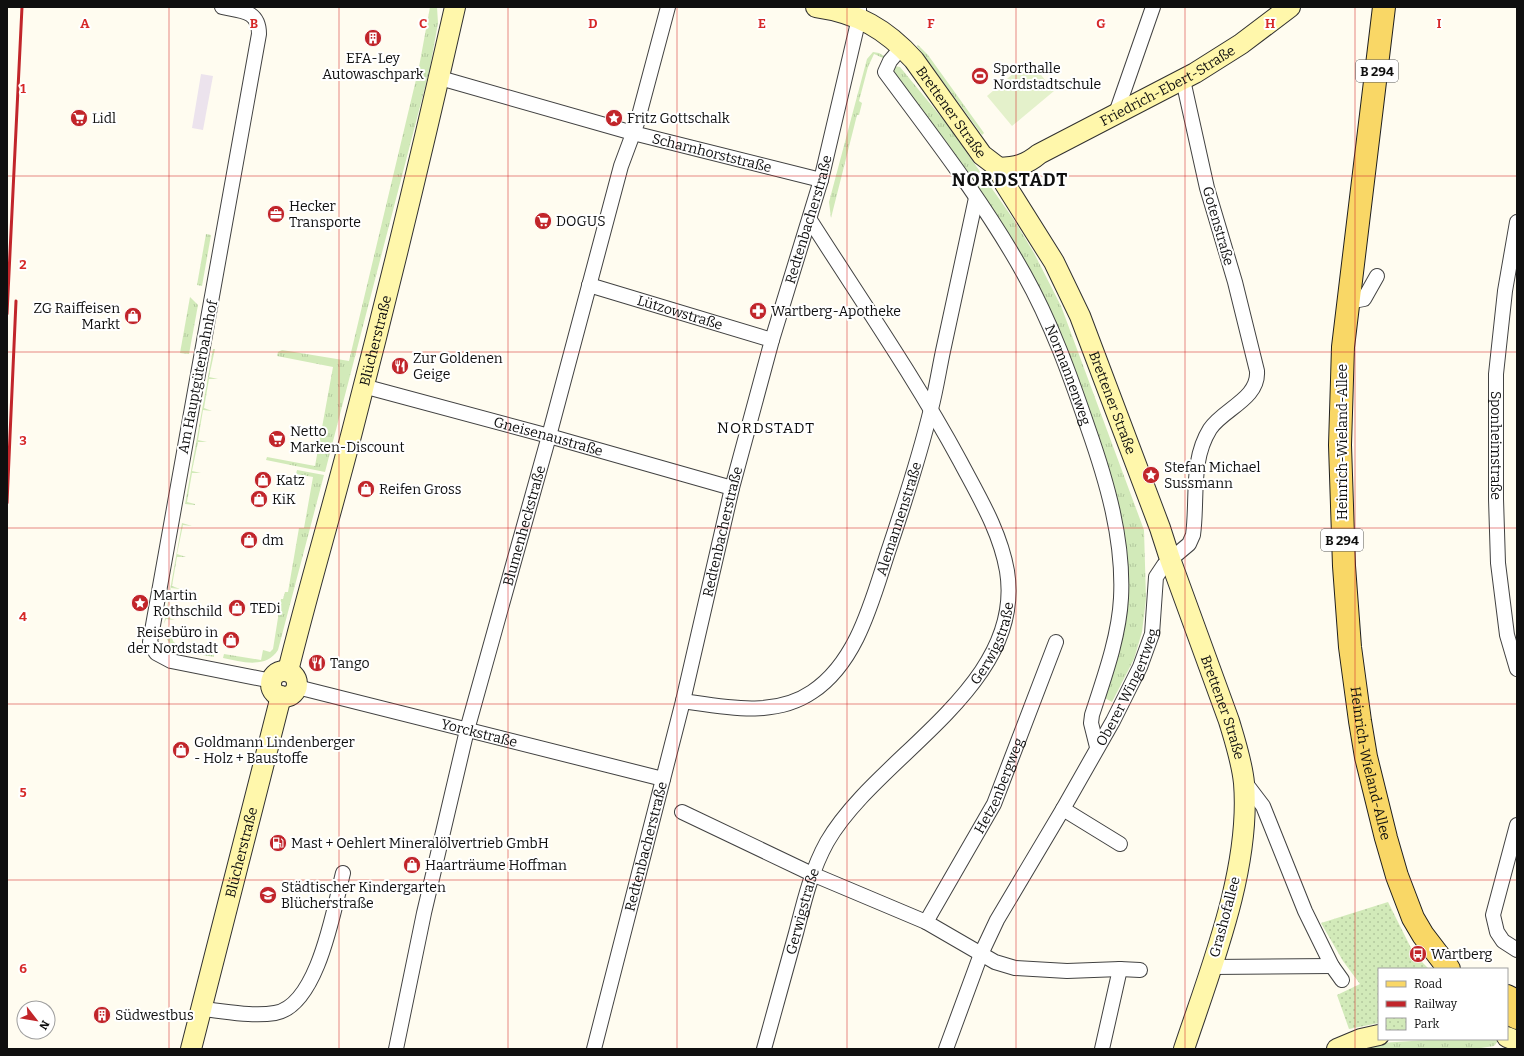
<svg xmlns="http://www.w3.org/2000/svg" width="1524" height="1056" font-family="Bitter,serif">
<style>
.industrial{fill:#ece3ed}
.grass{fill:url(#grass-tufts)}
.park{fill:url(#park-dots)}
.pitch{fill:#e4f1cb}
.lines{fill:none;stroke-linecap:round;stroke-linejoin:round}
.street-casing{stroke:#424242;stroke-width:16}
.secondary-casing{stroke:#313131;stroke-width:22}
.primary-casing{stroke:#202020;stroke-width:24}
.street{stroke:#fff;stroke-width:14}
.secondary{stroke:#fff7ab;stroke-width:20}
.primary{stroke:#f9d766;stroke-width:22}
.rail{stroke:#c1252a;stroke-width:3}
.grid{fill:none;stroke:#d62828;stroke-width:1;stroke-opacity:0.55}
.labels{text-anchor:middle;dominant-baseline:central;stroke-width:4;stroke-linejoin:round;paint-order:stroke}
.shield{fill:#fff;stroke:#575757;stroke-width:1}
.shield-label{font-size:13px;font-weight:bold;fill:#0f0f0f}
.poi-label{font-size:14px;fill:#0f0f0f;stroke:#fff;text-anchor:start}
.street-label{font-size:14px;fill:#0f0f0f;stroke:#fff}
.neighbourhood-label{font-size:15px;letter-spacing:1px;fill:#0f0f0f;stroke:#fff}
.district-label{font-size:18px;font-weight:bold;letter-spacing:1px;fill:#0f0f0f;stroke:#fff}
.grid-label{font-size:13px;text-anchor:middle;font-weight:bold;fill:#d62828;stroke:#fff;stroke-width:4;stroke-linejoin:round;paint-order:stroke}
</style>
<defs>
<pattern id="grass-tufts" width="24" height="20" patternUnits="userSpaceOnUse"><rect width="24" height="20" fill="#d2eab9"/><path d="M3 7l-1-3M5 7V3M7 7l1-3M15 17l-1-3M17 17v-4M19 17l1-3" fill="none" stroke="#b3c89e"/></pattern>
<pattern id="park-dots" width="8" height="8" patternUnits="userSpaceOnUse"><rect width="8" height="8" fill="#d2eab9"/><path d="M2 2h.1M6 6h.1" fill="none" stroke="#b3c89e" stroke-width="1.8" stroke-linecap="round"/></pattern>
</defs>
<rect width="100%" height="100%" fill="#fffcf0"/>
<polygon class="industrial" points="201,74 213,76 203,130 192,128"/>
<g class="grass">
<polygon points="430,7 437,7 438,23 430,68 325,472 266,460 267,457 315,466 333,367 277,356 278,352 282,350 349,361 419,67"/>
<polygon points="918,45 928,55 984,133 982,135 917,46"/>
<polygon points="873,52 879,53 884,56 883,58 874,54 868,67 859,101 862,103 859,115 857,115 831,218 829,202 867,59"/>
<polygon points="894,66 900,67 946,123 1014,220 1034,253 1061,306 1144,530 1146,599 1142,632 1134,659 1112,702 1103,697 1126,593 1081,395 958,162 946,141 919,109 892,70"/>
<polygon points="206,234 211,235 202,286 197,285"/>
<polygon points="190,297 198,305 189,354 180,353"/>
<polygon points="213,349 215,349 209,377 218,379 209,379 204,408 212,411 203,410 198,440 207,442 198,442 192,471 201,473 192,473 187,502 195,504 195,505 185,504"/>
<path d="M297,470L324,475L278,650C266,669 242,662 223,658L224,654L261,660L263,650L270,652L273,649L281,599H283L285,592H288L299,528H304L313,477L296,474Z"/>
<polygon points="182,523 192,526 183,525 177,554 186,557 177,557 172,586 180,589 171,588 166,617 175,620 166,619 164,624"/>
<path d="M164,633L171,634L173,641L178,646L214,653V657C195,653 171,654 164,633Z"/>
<polygon points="1443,1039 1496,1039 1498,1041 1494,1046 1481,1048 1362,1049 1380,1043"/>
</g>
<polygon class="park" points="1388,902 1414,954 1429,969 1379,969 1379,1023 1349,1029 1337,995 1360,984 1343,961 1321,923"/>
<polygon class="pitch" points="1029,60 1054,91 1012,126 987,96"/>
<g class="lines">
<defs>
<g id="street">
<path d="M222,7C241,11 259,10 259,34L150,642L156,653L171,661L272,681"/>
<path id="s1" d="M902,47L890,61L885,72C933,137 984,202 1024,274C1051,322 1070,375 1088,428C1107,482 1124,540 1121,598C1119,637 1104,678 1092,715L1091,723L1097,747"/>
<path id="s2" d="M440,78L633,133L821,180"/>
<polyline points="1115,116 1153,7"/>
<path id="s3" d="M1517,222L1505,291L1496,374V499L1498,563L1507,635L1517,669"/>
<path id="s4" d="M589,285L772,340"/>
<polyline points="1348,302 1364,299 1377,276"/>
<path id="s5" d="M363,386L549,436L732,488"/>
<path id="s6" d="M297,687L663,779"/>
<path id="s7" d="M683,701C724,707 774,718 812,692C859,661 873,596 890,546C905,501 920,455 931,409C936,390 939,370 943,351C954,300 965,249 976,198"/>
<polyline points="1244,781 1263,806 1305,911 1332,966 1342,980"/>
<polyline points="1063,809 1120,844"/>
<polyline points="682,812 812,874 926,922 995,962 1015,968 1067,971 1120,969 1140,970"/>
<polyline points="1517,825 1493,915 1497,932 1503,941 1517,950"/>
<path id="s8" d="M926,922L994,804L1056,642"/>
<polyline points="1211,967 1332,966"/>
<path d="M202,1009C225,1011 252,1017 275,1013C318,1006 334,908 343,873"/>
<path id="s9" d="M396,1049L424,913L467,730L549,436L621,166L637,123L668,7"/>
<path id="s10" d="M594,1049L683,701L732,488L772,340L821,180L859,18V7"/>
<path id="s11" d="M764,1049C775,1010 785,972 796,933C804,902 811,871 827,842C877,755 1026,687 1007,571C1000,531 979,497 960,461C915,378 861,300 810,220"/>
<path id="s12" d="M946,1049L981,954L997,920L1063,809L1113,721L1140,667L1152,634L1156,577L1164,565L1189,544L1193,535C1198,499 1190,461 1210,429C1223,409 1259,399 1257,371L1235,282L1207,188L1183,80"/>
<polyline points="1102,1049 1120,969"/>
</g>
<g id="secondary">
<path id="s13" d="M816,7C858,13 886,29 914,60L982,155L999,168L1005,184L1054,262L1080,316L1160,528L1170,559L1229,721C1235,741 1242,762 1244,783C1251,869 1211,968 1184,1049"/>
<path id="s14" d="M999,168C1016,167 1026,165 1039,154L1195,73L1241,44L1290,7"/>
<path id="s15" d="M288,671C308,590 332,510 353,428C389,289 423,148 455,7"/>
<circle cx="284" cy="684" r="13"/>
<polyline points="1507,1037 1517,1041"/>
<path id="s16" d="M191,1049L281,696"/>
<polyline points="1337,1049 1361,1039 1379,1035"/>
</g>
<g id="primary">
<path id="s17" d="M1384,7L1343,347L1340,445L1344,566L1350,647L1360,721L1366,757L1386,838L1397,876L1413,918L1423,935L1449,969"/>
<polyline points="1507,996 1517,1001"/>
<polyline points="1507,1013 1517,1018"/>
</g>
</defs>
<use href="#street" class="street-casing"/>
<use href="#secondary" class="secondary-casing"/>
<use href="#primary" class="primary-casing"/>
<use href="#street" class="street"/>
<use href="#secondary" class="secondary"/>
<use href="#primary" class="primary"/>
<g class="rail">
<polyline points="7,314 22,7"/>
<polyline points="7,503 16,301"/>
</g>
</g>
<path class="grid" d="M169,7V1049M339,7V1049M508,7V1049M677,7V1049M847,7V1049M1016,7V1049M1185,7V1049M1355,7V1049M7,176H1517M7,352H1517M7,528H1517M7,704H1517M7,880H1517"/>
<defs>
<symbol id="building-disc" viewBox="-11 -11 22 22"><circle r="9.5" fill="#c1252a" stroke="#fff"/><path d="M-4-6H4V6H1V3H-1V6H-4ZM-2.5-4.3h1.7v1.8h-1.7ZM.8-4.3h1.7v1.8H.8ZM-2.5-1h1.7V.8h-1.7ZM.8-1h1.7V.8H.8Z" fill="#fff"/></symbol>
<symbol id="stadium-disc" viewBox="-11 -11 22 22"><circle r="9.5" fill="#c1252a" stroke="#fff"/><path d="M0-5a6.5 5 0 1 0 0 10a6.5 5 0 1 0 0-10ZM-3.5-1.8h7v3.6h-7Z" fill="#fff"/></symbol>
<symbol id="supermarket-disc" viewBox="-11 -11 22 22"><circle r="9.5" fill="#c1252a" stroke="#fff"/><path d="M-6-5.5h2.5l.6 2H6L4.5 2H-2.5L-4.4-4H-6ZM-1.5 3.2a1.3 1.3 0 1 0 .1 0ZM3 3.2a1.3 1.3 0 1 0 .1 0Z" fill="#fff"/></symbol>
<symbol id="sight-disc" viewBox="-11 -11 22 22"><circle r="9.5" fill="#c1252a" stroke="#fff"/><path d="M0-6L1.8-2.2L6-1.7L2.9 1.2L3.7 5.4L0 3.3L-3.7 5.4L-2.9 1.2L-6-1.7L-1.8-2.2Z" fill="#fff"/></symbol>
<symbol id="office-disc" viewBox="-11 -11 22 22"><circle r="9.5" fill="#c1252a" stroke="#fff"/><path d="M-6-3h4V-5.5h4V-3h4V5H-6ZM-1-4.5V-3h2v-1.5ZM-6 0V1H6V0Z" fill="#fff"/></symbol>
<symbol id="pharmacy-disc" viewBox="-11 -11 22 22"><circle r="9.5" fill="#c1252a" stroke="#fff"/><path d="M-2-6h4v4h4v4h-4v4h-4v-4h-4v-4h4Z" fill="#fff"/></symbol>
<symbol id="shop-disc" viewBox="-11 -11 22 22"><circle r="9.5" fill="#c1252a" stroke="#fff"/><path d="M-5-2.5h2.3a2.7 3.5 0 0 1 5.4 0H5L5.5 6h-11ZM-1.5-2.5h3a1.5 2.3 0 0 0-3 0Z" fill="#fff"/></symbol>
<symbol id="restaurant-disc" viewBox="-11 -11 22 22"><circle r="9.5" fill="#c1252a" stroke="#fff"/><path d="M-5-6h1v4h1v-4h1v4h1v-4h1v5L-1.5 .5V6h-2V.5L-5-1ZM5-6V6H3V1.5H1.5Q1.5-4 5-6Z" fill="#fff"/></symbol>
<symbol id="fuel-disc" viewBox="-11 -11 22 22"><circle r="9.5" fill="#c1252a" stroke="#fff"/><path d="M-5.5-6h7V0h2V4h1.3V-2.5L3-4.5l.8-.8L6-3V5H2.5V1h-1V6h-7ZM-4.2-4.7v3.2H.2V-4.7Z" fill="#fff"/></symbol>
<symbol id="school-disc" viewBox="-11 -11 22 22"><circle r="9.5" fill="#c1252a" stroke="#fff"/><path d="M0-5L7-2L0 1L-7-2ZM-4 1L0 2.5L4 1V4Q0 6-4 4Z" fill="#fff"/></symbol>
<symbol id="bus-disc" viewBox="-11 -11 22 22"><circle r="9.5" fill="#c1252a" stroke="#fff"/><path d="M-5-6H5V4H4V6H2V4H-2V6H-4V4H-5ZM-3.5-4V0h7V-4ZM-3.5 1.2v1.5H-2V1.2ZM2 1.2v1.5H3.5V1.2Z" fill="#fff"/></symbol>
</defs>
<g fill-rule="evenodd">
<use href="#building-disc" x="363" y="28" width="20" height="20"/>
<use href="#stadium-disc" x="970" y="66" width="20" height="20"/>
<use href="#supermarket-disc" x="69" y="108" width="20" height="20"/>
<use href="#sight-disc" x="604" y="108" width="20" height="20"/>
<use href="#office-disc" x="266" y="204" width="20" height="20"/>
<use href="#supermarket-disc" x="533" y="211" width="20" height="20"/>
<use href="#pharmacy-disc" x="748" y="301" width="20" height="20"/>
<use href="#shop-disc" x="123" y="306" width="20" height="20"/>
<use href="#restaurant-disc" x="390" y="356" width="20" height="20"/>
<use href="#supermarket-disc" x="267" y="429" width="20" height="20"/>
<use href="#sight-disc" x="1141" y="465" width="20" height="20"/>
<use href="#shop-disc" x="253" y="470" width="20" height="20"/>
<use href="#shop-disc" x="356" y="479" width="20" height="20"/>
<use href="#shop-disc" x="249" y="489" width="20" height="20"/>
<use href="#shop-disc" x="239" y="530" width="20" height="20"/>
<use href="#sight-disc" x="130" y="593" width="20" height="20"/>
<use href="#shop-disc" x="227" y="598" width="20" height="20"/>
<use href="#shop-disc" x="221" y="630" width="20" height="20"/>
<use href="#restaurant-disc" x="307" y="653" width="20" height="20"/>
<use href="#shop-disc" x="171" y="740" width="20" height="20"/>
<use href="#fuel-disc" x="268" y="833" width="20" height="20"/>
<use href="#shop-disc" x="402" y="855" width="20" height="20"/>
<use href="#school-disc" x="258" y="885" width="20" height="20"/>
<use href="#bus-disc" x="1408" y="944" width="20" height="20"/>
<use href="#building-disc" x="92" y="1005" width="20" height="20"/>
</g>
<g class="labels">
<g class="shield">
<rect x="1356" y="60" width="42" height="22" rx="3"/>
<rect x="1321" y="529" width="42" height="22" rx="3"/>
</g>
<g class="shield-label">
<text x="1377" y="71">B 294</text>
<text x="1342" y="540">B 294</text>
</g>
<g class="poi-label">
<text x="373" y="58" text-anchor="middle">EFA-Ley<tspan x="373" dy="16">Autowaschpark</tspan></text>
<text x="993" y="68">Sporthalle<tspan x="993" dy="16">Nordstadtschule</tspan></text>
<text x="92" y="118">Lidl</text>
<text x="627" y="118">Fritz Gottschalk</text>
<text x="289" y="206">Hecker<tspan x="289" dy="16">Transporte</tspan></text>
<text x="556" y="221">DOGUS</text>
<text x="120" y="308" text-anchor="end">ZG Raiffeisen<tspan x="120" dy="16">Markt</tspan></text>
<text x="771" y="311">Wartberg-Apotheke</text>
<text x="413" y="358">Zur Goldenen<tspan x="413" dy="16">Geige</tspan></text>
<text x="290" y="431">Netto<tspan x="290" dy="16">Marken-Discount</tspan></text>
<text x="1164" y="467">Stefan Michael<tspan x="1164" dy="16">Sussmann</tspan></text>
<text x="276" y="480">Katz</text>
<text x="379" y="489">Reifen Gross</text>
<text x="272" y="499">KiK</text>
<text x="262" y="540">dm</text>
<text x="153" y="595">Martin<tspan x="153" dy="16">Rothschild</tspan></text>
<text x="250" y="608">TEDi</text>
<text x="218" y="632" text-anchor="end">Reisebüro in<tspan x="218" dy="16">der Nordstadt</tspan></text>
<text x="330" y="663">Tango</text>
<text x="194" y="742">Goldmann Lindenberger<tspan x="194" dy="16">- Holz + Baustoffe</tspan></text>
<text x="291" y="843">Mast + Oehlert Mineralölvertrieb GmbH</text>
<text x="425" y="865">Haarträume Hoffman</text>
<text x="281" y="887">Städtischer Kindergarten<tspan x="281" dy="16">Blücherstraße</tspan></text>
<text x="1431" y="954">Wartberg</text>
<text x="115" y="1015">Südwestbus</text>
</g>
<g class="street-label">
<text stroke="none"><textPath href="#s14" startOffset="189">Friedrich-Ebert-Straße</textPath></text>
<text stroke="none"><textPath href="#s13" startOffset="178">Brettener Straße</textPath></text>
<text stroke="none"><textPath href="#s2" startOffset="282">Scharnhorststraße</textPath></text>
<text stroke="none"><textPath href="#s10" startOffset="857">Redtenbacherstraße</textPath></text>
<text transform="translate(1218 226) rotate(74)">Gotenstraße</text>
<text stroke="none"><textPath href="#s4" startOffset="95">Lützowstraße</textPath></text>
<text stroke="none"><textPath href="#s15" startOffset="342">Blücherstraße</textPath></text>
<text stroke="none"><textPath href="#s1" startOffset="386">Normannenweg</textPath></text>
<text transform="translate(198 377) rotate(-79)">Am Hauptgüterbahnhof</text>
<text stroke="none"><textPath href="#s13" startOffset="514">Brettener Straße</textPath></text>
<text stroke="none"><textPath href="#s5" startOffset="192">Gneisenaustraße</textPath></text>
<text transform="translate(1342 442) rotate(-90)">Heinrich-Wieland-Allee</text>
<text stroke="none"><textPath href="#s3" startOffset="225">Sponheimstraße</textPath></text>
<text stroke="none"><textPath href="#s7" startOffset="330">Alemannenstraße</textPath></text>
<text stroke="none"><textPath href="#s9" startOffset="539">Blumenheckstraße</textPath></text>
<text stroke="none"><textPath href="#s10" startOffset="533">Redtenbacherstraße</textPath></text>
<text stroke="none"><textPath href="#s11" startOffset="478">Gerwigstraße</textPath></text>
<text stroke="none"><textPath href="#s12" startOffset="406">Oberer Wingertweg</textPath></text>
<text stroke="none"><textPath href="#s13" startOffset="838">Brettener Straße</textPath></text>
<text stroke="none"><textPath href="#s6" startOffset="188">Yorckstraße</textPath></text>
<text stroke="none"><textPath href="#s17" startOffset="761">Heinrich-Wieland-Allee</textPath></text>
<text stroke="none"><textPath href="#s8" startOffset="155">Hetzenbergweg</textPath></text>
<text stroke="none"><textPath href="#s10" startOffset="209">Redtenbacherstraße</textPath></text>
<text stroke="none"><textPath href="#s16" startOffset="203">Blücherstraße</textPath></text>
<text stroke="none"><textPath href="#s11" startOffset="143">Gerwigstraße</textPath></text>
<text transform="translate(1225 917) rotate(-75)">Grashofallee</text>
</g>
<g class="neighbourhood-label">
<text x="766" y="428">NORDSTADT</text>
</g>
<g class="district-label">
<text x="1010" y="180">NORDSTADT</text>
</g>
</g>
<g class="grid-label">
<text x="85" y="28">A</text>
<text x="254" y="28">B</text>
<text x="423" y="28">C</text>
<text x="593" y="28">D</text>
<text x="762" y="28">E</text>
<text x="931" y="28">F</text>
<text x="1101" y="28">G</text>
<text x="1270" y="28">H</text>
<text x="1439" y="28">I</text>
<text x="23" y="93">1</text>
<text x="23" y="269">2</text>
<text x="23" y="445">3</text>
<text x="23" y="621">4</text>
<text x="23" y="797">5</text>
<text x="23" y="973">6</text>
</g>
<rect width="1524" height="1056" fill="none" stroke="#0f0f0f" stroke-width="16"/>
<rect x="1378" y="968" width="130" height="72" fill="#ffffff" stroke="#9f9f9f"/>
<rect x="1386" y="981" width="20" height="6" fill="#f9d766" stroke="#9f9f9f"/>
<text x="1414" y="988" font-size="12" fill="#0f0f0f">Road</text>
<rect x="1386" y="1001" width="20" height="6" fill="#c1252a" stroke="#9f9f9f"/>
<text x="1414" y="1008" font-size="12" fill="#0f0f0f">Railway</text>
<rect x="1386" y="1018" width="20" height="12" fill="url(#park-dots)" stroke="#9f9f9f"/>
<text x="1414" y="1028" font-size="12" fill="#0f0f0f">Park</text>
<g transform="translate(36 1020) rotate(121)"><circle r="19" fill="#ffffff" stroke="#9f9f9f"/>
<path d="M0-3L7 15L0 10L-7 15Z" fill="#c1252a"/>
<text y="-6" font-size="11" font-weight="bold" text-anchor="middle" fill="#0f0f0f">N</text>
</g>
</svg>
